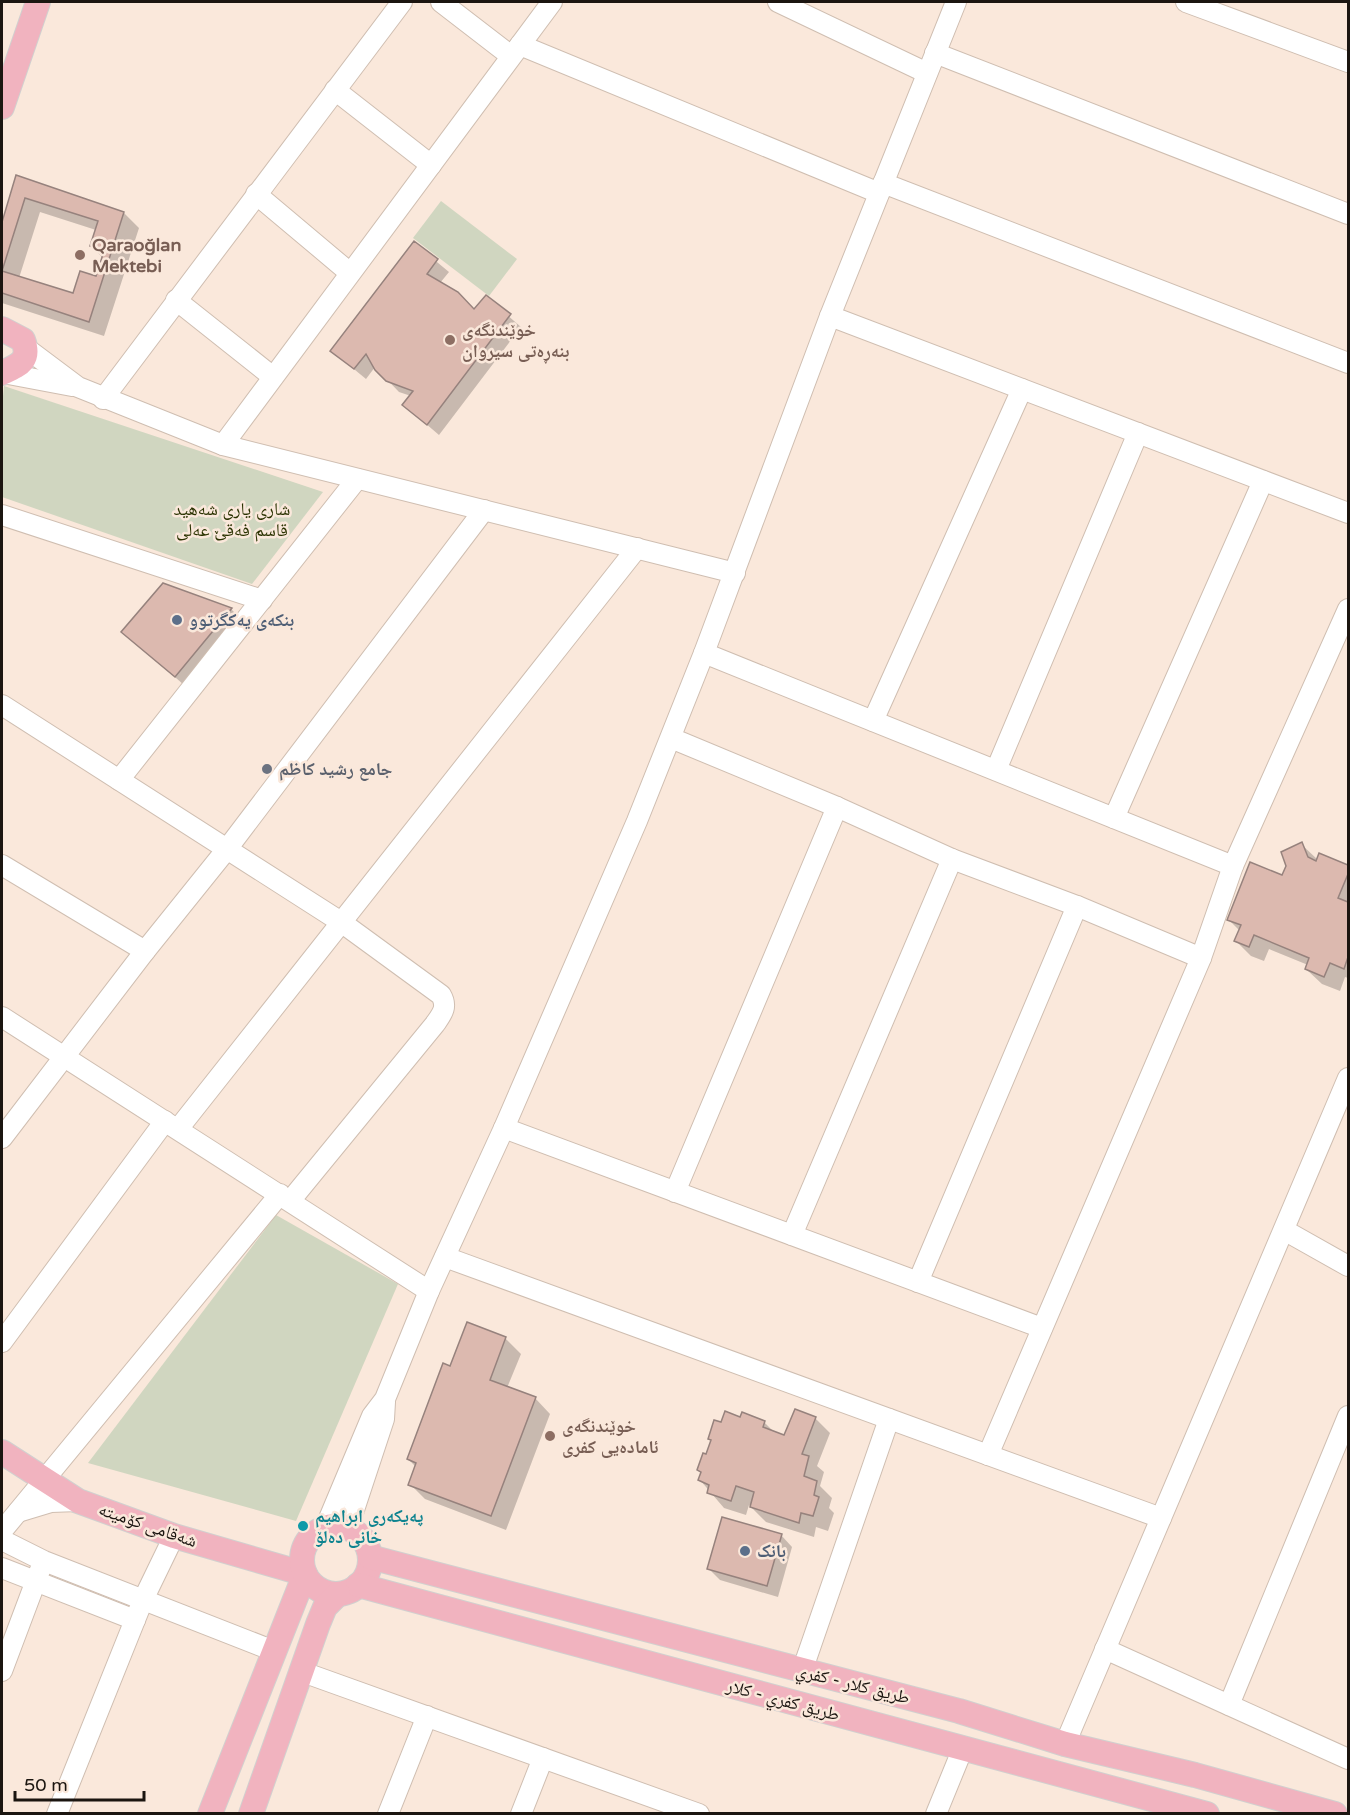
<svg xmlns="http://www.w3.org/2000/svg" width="1350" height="1815" font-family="'Varela Round','Noto Naskh Arabic',sans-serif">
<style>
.green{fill:#d0d6c0}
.shadow{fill:#0003;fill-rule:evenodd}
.building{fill:#dcb9af;stroke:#96827d;stroke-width:1.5;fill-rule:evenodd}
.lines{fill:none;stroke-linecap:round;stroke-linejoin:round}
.minor-casing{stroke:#cfbeb1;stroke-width:22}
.major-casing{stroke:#d1d0cf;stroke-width:26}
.minor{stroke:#fff;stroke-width:20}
.major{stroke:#f1b3bf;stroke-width:24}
.education-dot{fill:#8d6e63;stroke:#fae8db;stroke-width:2}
.service-dot{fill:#5c6f8a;stroke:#fae8db;stroke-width:2}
.worship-dot{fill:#6b7280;stroke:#fae8db;stroke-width:2}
.culture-dot{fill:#0f9aa8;stroke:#fae8db;stroke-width:2}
.labels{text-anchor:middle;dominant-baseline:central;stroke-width:5;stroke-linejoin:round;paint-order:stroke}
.education-label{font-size:18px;font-weight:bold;fill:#785e54;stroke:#fae8db;text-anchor:start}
.park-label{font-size:18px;fill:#2a3200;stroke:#fae8db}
.service-label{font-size:18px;font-weight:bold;fill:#4e5e75;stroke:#fae8db;text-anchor:start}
.worship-label{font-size:18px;font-weight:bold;fill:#5b616d;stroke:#fae8db;text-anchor:start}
.culture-label{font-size:18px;font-weight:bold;fill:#0d838f;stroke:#fae8db;text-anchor:start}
.street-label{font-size:18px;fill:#1b1510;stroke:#fae8db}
</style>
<rect width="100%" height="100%" fill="#fae8db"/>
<g class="green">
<polygon points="441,201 517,259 489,296 413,238"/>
<polygon points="4,386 323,492 252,584 2,497 2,406"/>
<polygon points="276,1215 398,1284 296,1521 88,1463"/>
</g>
<g class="shadow">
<path d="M17,177L124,213L139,228L104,336L2,303V227ZM40,212L96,230L91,246L103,258L97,278L74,295L19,278Z"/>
<polygon points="414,243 449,272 440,283 475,311 486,297 521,327 439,435 404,405 411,396 399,392 375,367 366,379 332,351"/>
<polygon points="164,584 231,609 246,624 191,691 123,632"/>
<polygon points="1301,844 1318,860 1320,855 1348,866 1348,978 1345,977 1340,991 1322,984 1306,969 1308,965 1269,949 1264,961 1251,956 1236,941 1240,931 1228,919 1283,877"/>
<polygon points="505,1338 521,1354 507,1388 535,1398 550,1414 506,1530 425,1499 410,1484 416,1467 408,1459 451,1368"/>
<polygon points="815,1418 830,1433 817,1466 824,1472 820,1486 832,1498 829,1508 834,1513 828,1531 816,1527 814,1537 766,1522 749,1505 746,1515 724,1508 700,1480 712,1441 721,1424 740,1419 764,1422 775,1433 785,1437"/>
<polygon points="781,1535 792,1547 778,1597 720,1580 709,1569"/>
</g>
<g class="building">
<path d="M16,175L124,212L89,322L2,293V222ZM25,198L98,221L90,246L104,251L96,276L80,271L73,293L2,271Z"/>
<polygon points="414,241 438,259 427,274 458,292 474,309 486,295 511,314 427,425 402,405 413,391 386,381 375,370 366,354 354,369 330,351"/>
<polygon points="163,583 232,608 175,677 121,632"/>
<polygon points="1302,842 1308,857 1316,861 1319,853 1348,865 1348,874 1338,898 1348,902 1348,957 1344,969 1330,963 1324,977 1305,969 1309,958 1254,935 1249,947 1234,941 1241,925 1227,920 1250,862 1282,875 1286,866 1281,852"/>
<polygon points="467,1322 506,1337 490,1380 536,1397 491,1516 408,1485 416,1463 407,1459 443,1363 450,1366"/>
<polygon points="795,1409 816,1417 802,1454 809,1456 804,1476 817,1481 814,1495 819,1497 813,1516 801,1513 799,1523 750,1507 754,1492 736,1486 731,1501 707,1493 709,1485 698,1480 701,1472 697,1470 703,1453 706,1454 711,1440 708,1439 714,1420 721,1422 725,1411 740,1417 742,1412 765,1421 763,1427 784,1435"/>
<polygon points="722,1517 782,1534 767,1586 707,1569"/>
</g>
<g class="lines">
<defs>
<g id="minor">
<polyline points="441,2 511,56"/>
<polyline points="778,2 927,73"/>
<polyline points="1186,2 1348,62"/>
<polyline points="520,45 879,193"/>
<polyline points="935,53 1348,214"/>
<polyline points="335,90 431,165"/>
<polyline points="883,183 1348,363"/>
<polyline points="256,194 350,273"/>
<polyline points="176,300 273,377"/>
<polyline points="830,316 1348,513"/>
<polyline points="26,348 78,387 223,445 735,573"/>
<polyline points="3,373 72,386"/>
<polyline points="103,399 402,2"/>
<polyline points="223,445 552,2"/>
<polyline points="2,515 262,600"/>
<polyline points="704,653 1233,866"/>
<path d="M2,705L341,922L441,995C448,1007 442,1014 435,1024L290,1201"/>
<polyline points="873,721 1022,389"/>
<polyline points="671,738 837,807 952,859 1077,906 1201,958"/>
<polyline points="996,770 1138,433"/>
<polyline points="119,780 357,479"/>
<polyline points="1114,818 1263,481"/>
<polyline points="2,865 145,951"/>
<polyline points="2,1017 429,1291"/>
<polyline points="504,1128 1042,1328"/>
<polyline points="178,1129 637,548"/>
<polyline points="2,1138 145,951 227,849 484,510"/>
<polyline points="675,1192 837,807"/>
<polyline points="1284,1230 1348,1266"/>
<polyline points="792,1235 952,859"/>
<polyline points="445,1257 1161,1518"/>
<polyline points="918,1282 1077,906"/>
<polyline points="2,1342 165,1121"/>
<polyline points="988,1455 1201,958 1233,866 1348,609"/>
<polyline points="18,1512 51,1502 78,1501"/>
<polyline points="325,1528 372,1416 385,1399 429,1291 504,1128 637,821 704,653 830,316 956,2"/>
<polyline points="348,1528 384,1419 385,1402"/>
<polyline points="2,1531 280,1194"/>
<polyline points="2,1540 44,1561 274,1651"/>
<polyline points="2,1568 135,1620"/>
<polyline points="1105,1649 1348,1759"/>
<polyline points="2,1671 40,1570"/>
<polyline points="300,1671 699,1814"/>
<polyline points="802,1671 889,1419"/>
<polyline points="1229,1705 1348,1416"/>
<polyline points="1065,1744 1348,1078"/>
<polyline points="57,1814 143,1600 174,1536"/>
<polyline points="388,1814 427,1716"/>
<polyline points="521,1814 543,1758"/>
<polyline points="936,1814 963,1748"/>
</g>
<g id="major">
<polyline points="2,107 38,2"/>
<path d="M2,329L23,340C31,361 19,365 2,373"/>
<polyline points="2,1452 78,1501 174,1536 305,1574 210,1814"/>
<circle cx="336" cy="1560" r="34"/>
<polyline points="370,1557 959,1711 1065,1744 1195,1775 1335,1814"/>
<polyline points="358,1585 1207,1814"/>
<polyline points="251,1814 318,1624 325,1607 338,1594"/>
</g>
</defs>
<use href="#minor" class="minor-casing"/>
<use href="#major" class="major-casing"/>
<use href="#minor" class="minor"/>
<use href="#major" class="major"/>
</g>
<g class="education-dot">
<circle cx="80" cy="255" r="6"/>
<circle cx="450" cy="340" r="6"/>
<circle cx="550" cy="1436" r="6"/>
</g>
<g class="service-dot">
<circle cx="177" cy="620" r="6"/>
<circle cx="745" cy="1551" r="6"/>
</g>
<circle class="worship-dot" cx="267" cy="769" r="6"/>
<circle class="culture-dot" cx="303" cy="1526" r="6"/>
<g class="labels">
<g class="education-label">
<text x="92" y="245">Qaraoğlan<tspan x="92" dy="21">Mektebi</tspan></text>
<text x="462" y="330">خوێندنگەی<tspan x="462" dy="21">بنەڕەتی سیروان</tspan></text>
<text x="562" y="1426">خوێندنگەی<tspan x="562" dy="21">ئامادەیی کفری</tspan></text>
</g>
<g class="park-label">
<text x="232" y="509">شاری یاری شەهید<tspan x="232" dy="21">قاسم فەقێ عەلی</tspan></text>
</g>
<g class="service-label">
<text x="189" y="620">بنکەی یەکگرتوو</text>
<text x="757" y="1551">بانک</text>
</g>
<g class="worship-label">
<text x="279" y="769">جامع رشيد كاظم</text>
</g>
<g class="culture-label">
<text x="315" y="1516">پەیکەری ابراهیم<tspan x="315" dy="21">خانی دەلۆ</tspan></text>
</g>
<g class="street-label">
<text transform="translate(148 1525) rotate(19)">شەقامی کۆمیتە</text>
<text transform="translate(853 1684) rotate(14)">طريق كلار - كفري</text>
<text transform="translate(783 1700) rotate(15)">طريق كفري - كلار</text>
</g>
</g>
<rect width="1350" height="1815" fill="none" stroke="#1b1510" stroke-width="6"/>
<path d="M15 1791v9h129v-9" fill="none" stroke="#1b1510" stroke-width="3"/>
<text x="24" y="1791" font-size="18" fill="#1b1510" stroke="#fae8db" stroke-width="4.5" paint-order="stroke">50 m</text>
</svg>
